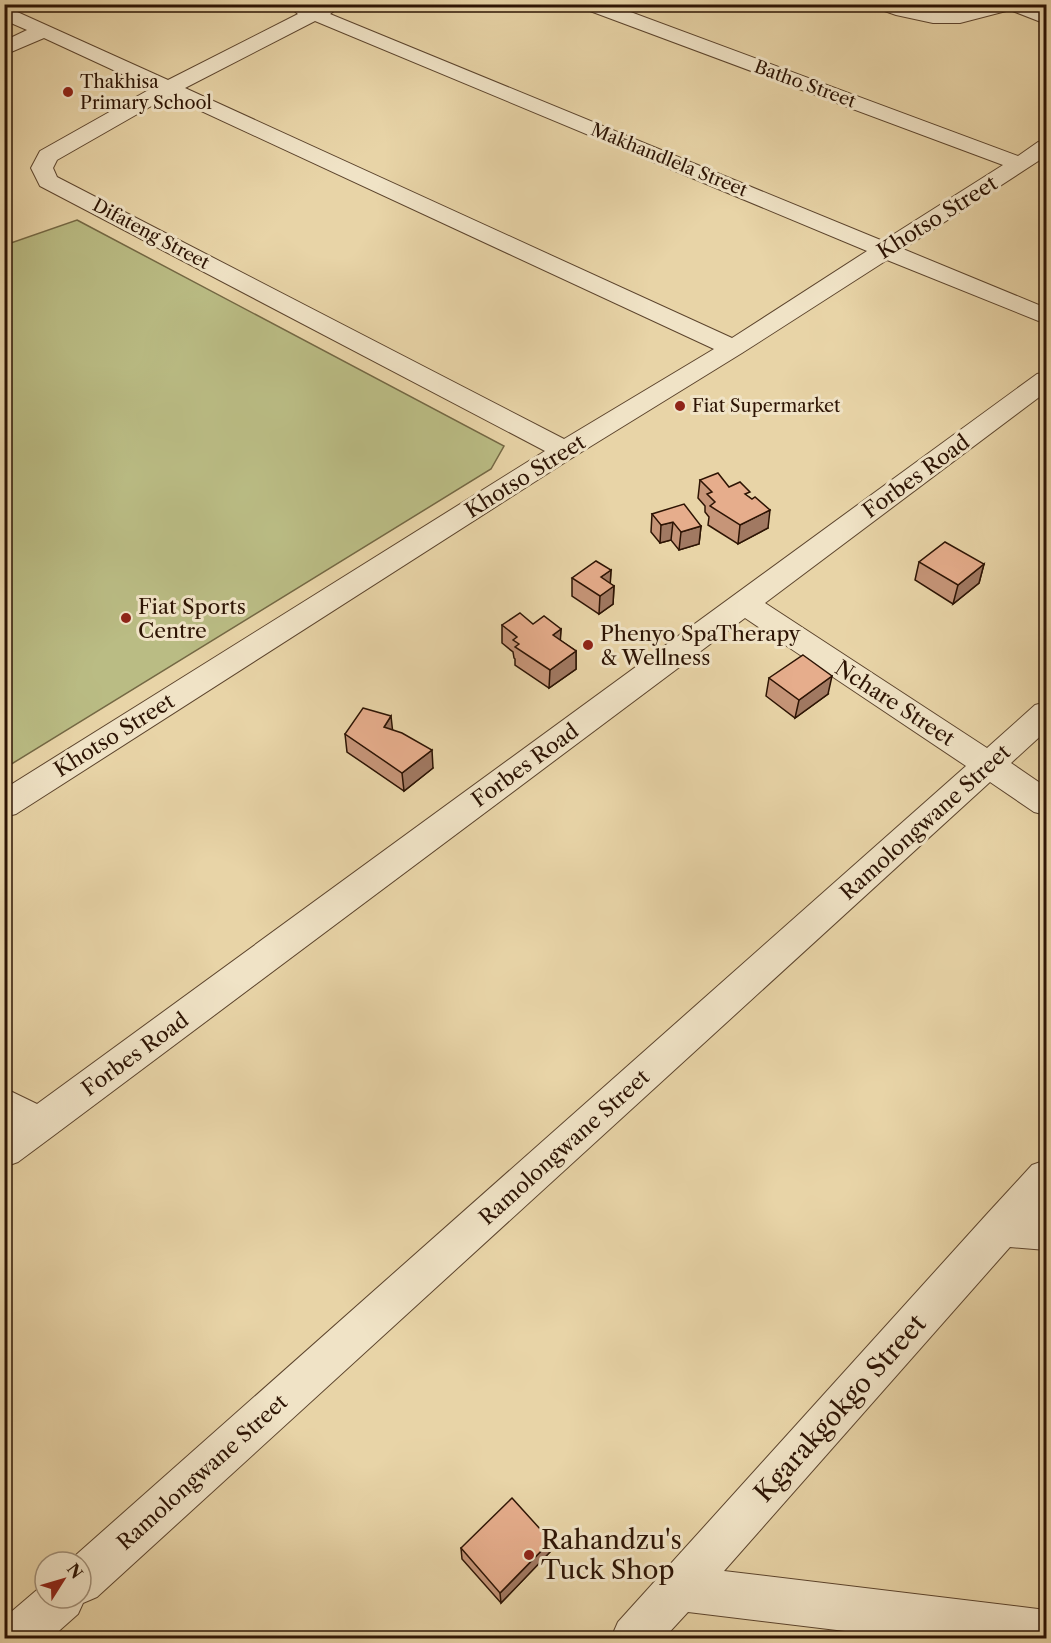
<svg xmlns="http://www.w3.org/2000/svg" width="1051" height="1643" font-family="'Libre Caslon Text',serif">
<style>
.green{fill:#babc84;stroke:#746844;stroke-width:1.5}
.lines{fill:none;stroke-linecap:round;stroke-linejoin:round}
.minor-casing{stroke:#5c442d;stroke-width:2}
.minor{fill:#f0e3c6;fill-rule:evenodd}
.wall{fill:#c69578;stroke:#2d1404;stroke-width:1.5}
.shaded-wall{fill:#a17962;stroke:#2d1404;stroke-width:1.5}
.building{fill:#e6ad8c;stroke:#2d1404;stroke-width:1.5}
.poi-dot{fill:#8f2418;stroke:#f0e3c6;stroke-width:2}
.labels{text-anchor:middle;dominant-baseline:central;stroke-width:6;stroke-linejoin:round;paint-order:stroke}
.far-poi-label{font-size:18px;fill:#2d1404;stroke:#f0e3c6;text-anchor:start}
.far-street-label{font-size:18px;fill:#2d1404;stroke:#f0e3c6}
.street-label{font-size:21px;fill:#2d1404;stroke:#f0e3c6}
.poi-label{font-size:21px;fill:#2d1404;stroke:#f0e3c6;text-anchor:start}
.near-street-label{font-size:26px;fill:#2d1404;stroke:#f0e3c6}
.near-poi-label{font-size:26px;fill:#2d1404;stroke:#f0e3c6;text-anchor:start}
</style>
<rect width="100%" height="100%" fill="#e8d4a7"/>
<filter id="stains"><feTurbulence type="fractalNoise" baseFrequency=".00333" numOctaves="4"/><feColorMatrix values="0 0 0 0 .2 0 0 0 0 .09 0 0 0 0 .02 0 0 0 .5 -.17"/></filter>
<radialGradient id="worn" r=".72"><stop offset=".6" stop-color="#630" stop-opacity="0"/><stop offset="1" stop-color="#630" stop-opacity=".3"/></radialGradient>
<polygon class="green" points="77,220 504,446 491,469 5,768 5,245"/>
<g class="lines">
<defs>
<g id="minor">
<path d="M308,4L313,7L318,4H343L330,14L883,241L1003,165L582,8L580,4H609L1018,156L1038,142L1046,141V156L903,249L1046,308V324L887,260L742,353L575,456L16,814L4,817V789L545,451L40,186L31,168L40,151L152,88L44,38L4,55V41L27,30L4,20V6L168,80L298,14L292,9L295,5ZM315,21L867,251L732,338L185,88ZM169,96L714,349L564,439L57,177L53,168L57,160Z"/>
<polygon points="874,4 904,4 947,12 987,4 1031,4 1046,11 1046,24 1010,10 960,23 933,23 896,15 876,8"/>
<polygon points="1046,372 1046,392 765,603 987,748 1035,705 1046,702 1046,731 1011,763 1046,787 1046,815 1034,812 990,782 97,1597 83,1603 78,1614 51,1638 4,1638 4,1618 45,1583 45,1598 81,1598 81,1562 68,1562 966,766 745,618 53,1136 18,1162 4,1167 4,1127 7,1126 4,1124 4,1088 37,1104 1037,374"/>
<polygon points="1046,1160 1046,1206 1040,1213 1046,1214 1046,1250 1010,1247 724,1571 1046,1610 1046,1638 903,1638 688,1612 664,1638 611,1638 618,1622 987,1214 1032,1165"/>
</g>
</defs>
<use href="#minor" class="minor-casing"/>
<use href="#minor" class="minor"/>
</g>
<g class="wall">
<polygon points="700,480 729,487 749,497 768,528 738,544 708,525 709,517 705,512 705,506 698,498"/>
<polygon points="652,514 701,526 699,544 679,550 671,540 660,543 651,532"/>
<polygon points="919,562 984,564 979,583 953,604 915,580"/>
<polygon points="611,570 610,584 614,586 613,604 599,614 572,596 572,578"/>
<polygon points="533,624 561,629 560,640 576,651 576,669 549,688 515,665 515,659 514,658 513,652 502,643 502,625"/>
<polygon points="769,678 828,694 795,718 766,696"/>
<polygon points="392,730 433,768 404,791 347,752 345,734"/>
<polygon points="461,1548 550,1552 501,1603 462,1559"/>
</g>
<g class="shaded-wall">
<polygon points="770,510 768,528 738,544 740,525"/>
<polygon points="673,522 671,540 660,543 661,525"/>
<polygon points="701,526 699,544 679,550 681,532"/>
<polygon points="984,564 979,583 953,604 958,585"/>
<polygon points="611,570 610,588 614,586 613,604 599,614 601,577"/>
<polygon points="561,629 560,647 553,635"/>
<polygon points="576,651 576,669 549,688 550,670"/>
<polygon points="832,676 828,694 795,718 799,700"/>
<polygon points="391,716 393,734 384,727"/>
<polygon points="432,750 433,768 404,791 402,773"/>
<polygon points="551,1541 550,1552 501,1603 500,1593"/>
</g>
<g class="building">
<polygon points="718,473 729,487 740,482 750,492 745,494 752,499 755,497 770,510 740,525 710,506 715,502 707,494 712,492 700,480"/>
<polygon points="684,504 701,526 681,532 673,522 661,525 652,514"/>
<polygon points="945,542 984,564 958,585 919,562"/>
<polygon points="596,561 611,570 601,577 614,586 600,596 572,578"/>
<polygon points="520,613 533,624 544,616 561,629 553,635 576,651 550,670 515,647 519,644 513,640 517,637 502,625"/>
<polygon points="803,655 832,676 799,700 769,678"/>
<polygon points="363,708 391,716 384,727 402,733 432,750 402,773 345,734"/>
<polygon points="512,1498 551,1541 500,1593 461,1548"/>
</g>
<g class="poi-dot">
<circle cx="68" cy="92" r="6"/>
<circle cx="680" cy="406" r="6"/>
<circle cx="126" cy="618" r="6"/>
<circle cx="588" cy="645" r="6"/>
<circle cx="529" cy="1555" r="6"/>
</g>
<g class="labels">
<g class="far-poi-label">
<text x="80" y="82">Thakhisa<tspan x="80" dy="21">Primary School</tspan></text>
<text x="692" y="406">Fiat Supermarket</text>
</g>
<g class="far-street-label">
<text transform="translate(805 84) rotate(20)">Batho Street</text>
<text transform="translate(669 160) rotate(22)">Makhandlela Street</text>
<text transform="translate(151 234) rotate(28)">Difateng Street</text>
</g>
<g class="street-label">
<text transform="translate(937 217) rotate(-32)">Khotso Street</text>
<text transform="translate(525 476) rotate(-32)">Khotso Street</text>
<text transform="translate(916 476) rotate(-36)">Forbes Road</text>
<text transform="translate(895 703) rotate(33)">Nchare Street</text>
<text transform="translate(114 735) rotate(-32)">Khotso Street</text>
<text transform="translate(525 765) rotate(-36)">Forbes Road</text>
<text transform="translate(925 822) rotate(-42)">Ramolongwane Street</text>
<text transform="translate(135 1054) rotate(-36)">Forbes Road</text>
<text transform="translate(564 1147) rotate(-42)">Ramolongwane Street</text>
<text transform="translate(202 1472) rotate(-42)">Ramolongwane Street</text>
</g>
<g class="poi-label">
<text x="138" y="606">Fiat Sports<tspan x="138" dy="24">Centre</tspan></text>
<text x="600" y="633">Phenyo SpaTherapy<tspan x="600" dy="24">&amp; Wellness</tspan></text>
</g>
<g class="near-street-label">
<text transform="translate(840 1408) rotate(-48)">Kgarakgokgo Street</text>
</g>
<g class="near-poi-label">
<text x="541" y="1540">Rahandzu's<tspan x="541" dy="30">Tuck Shop</tspan></text>
</g>
</g>
<rect width="1051" height="1643" fill="none" stroke="#e8d4a7" stroke-width="24"/>
<rect x="6" y="6" width="1039" height="1631" fill="none" stroke="#2d1404" stroke-width="3"/>
<rect x="12" y="12" width="1027" height="1619" fill="none" stroke="#2d1404" stroke-width="1.5"/>
<g transform="translate(63 1580) rotate(53)"><circle r="28" fill="#f0e3c6" stroke="#a29078" stroke-width="1.5"/>
<path d="M0-4.5L10 22L0 15L-10 22Z" fill="#8f2418"/>
<text y="-9" font-size="16" font-weight="bold" text-anchor="middle" fill="#2d1404">N</text>
</g>
<rect width="100%" height="100%" filter="url(#stains)"/>
<rect width="100%" height="100%" fill="url(#worn)"/>
</svg>
